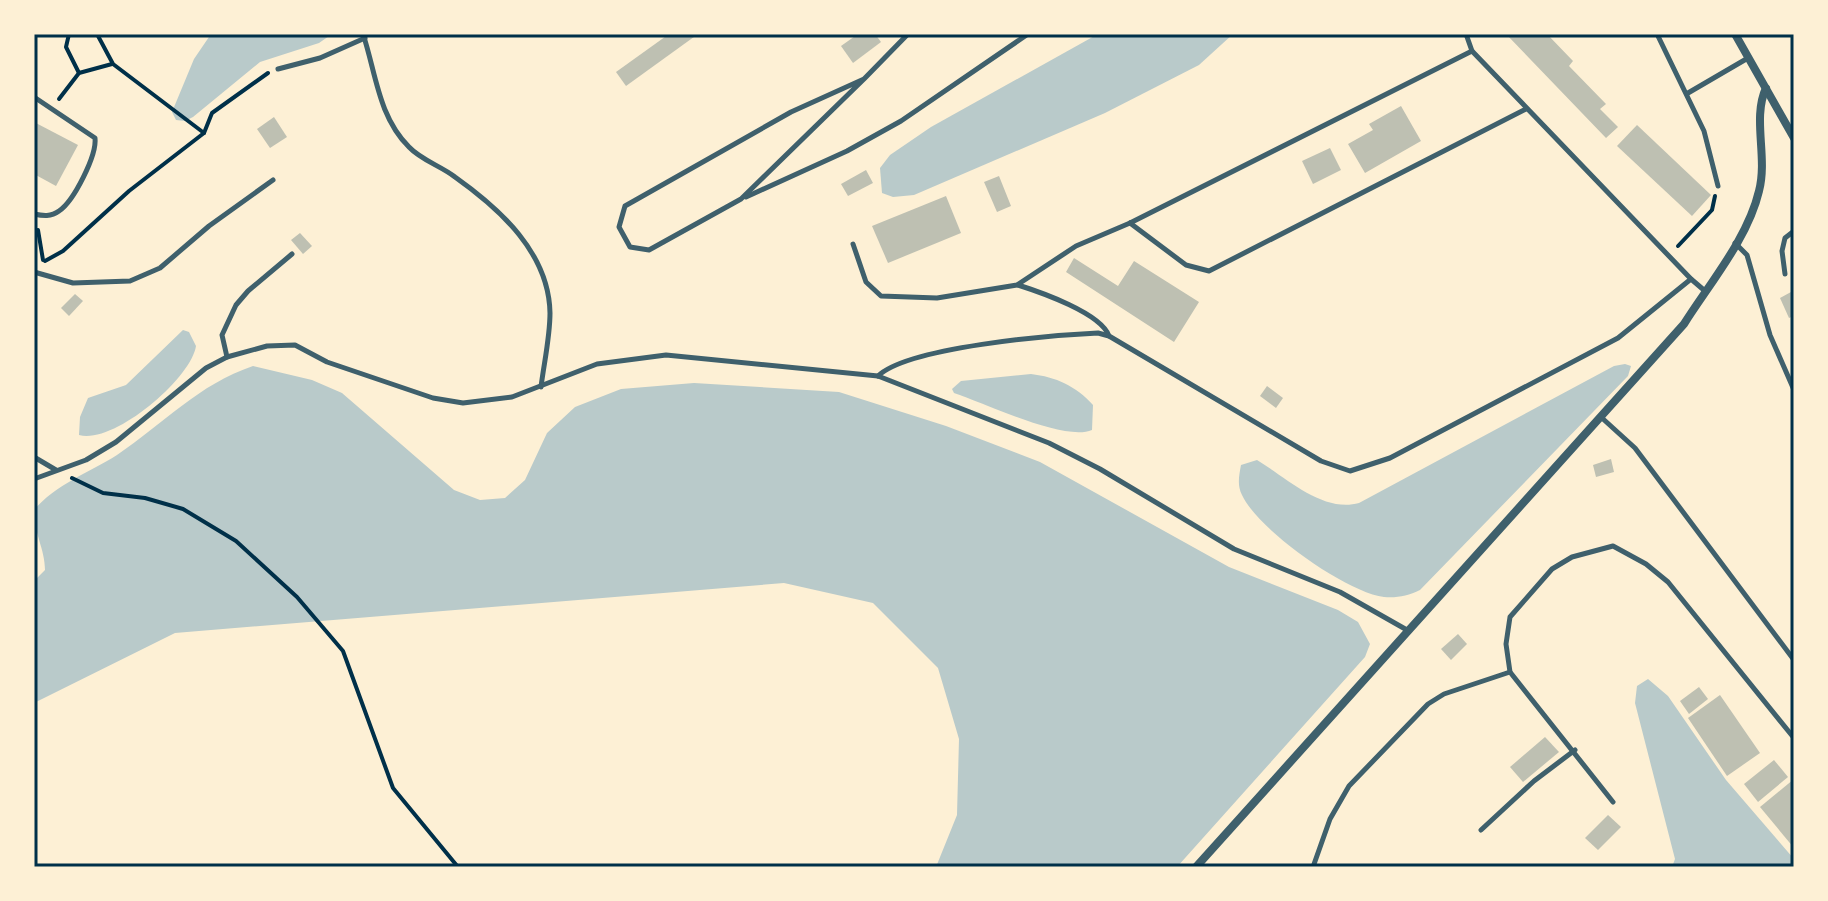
<svg xmlns="http://www.w3.org/2000/svg" width="1828" height="901" font-family="'Sofia Sans Condensed',sans-serif">
<style>
.green{fill:#b9caca}
.building{fill:#bec0b2}
.lines{fill:none;stroke-linecap:round;stroke-linejoin:round}
.path{stroke:#003049;stroke-width:4}
.service{stroke:#3f606c;stroke-width:5}
.minor{stroke:#3f606c;stroke-width:8}
.neatline{fill:none;stroke:#003049;stroke-width:3}
</style>
<rect width="100%" height="100%" fill="#fdf0d5"/>
<g class="green">
<polygon points="211,34 332,34 319,43 260,62 193,117 185,121 176,120 172,112 194,59"/>
<polygon points="1098,34 1233,34 1199,65 1105,113 914,195 893,197 882,193 880,168 890,155 931,127"/>
<path d="M183,330L189,332L196,346C191,379 113,445 79,435L80,417L88,398L126,385Z"/>
<path d="M1625,364L1631,366L1628,376L1420,590C1408,596 1397,598 1384,597C1346,592 1258,530 1242,495C1237,485 1239,476 1241,465L1257,460C1287,478 1323,513 1359,503L1614,366Z"/>
<path d="M253,366L312,380L342,393L454,490L480,500L505,498L525,480L547,433L575,407L621,389L694,383L839,392L946,426L1040,462L1229,567L1338,610L1358,622L1370,644L1365,657L1177,867H936L957,815L959,739L938,668L873,603L784,583L175,633L34,703V581L45,570C45,549 34,534 34,510C55,485 90,472 117,455C163,424 199,384 253,366Z"/>
<path d="M1031,374C1056,377 1076,386 1093,405L1092,430C1064,442 985,403 954,393L952,389L961,381Z"/>
<polygon points="1648,679 1668,696 1726,780 1794,859 1794,867 1672,867 1675,859 1635,703 1637,686"/>
</g>
<g class="building">
<polygon points="669,34 698,34 626,86 616,72"/>
<polygon points="858,34 875,34 881,42 853,63 841,46"/>
<polygon points="1506,34 1547,34 1573,61 1569,66 1606,104 1600,109 1618,127 1606,138"/>
<polygon points="1401,106 1421,141 1365,173 1348,144 1373,130 1369,124"/>
<polygon points="274,117 287,137 270,148 257,129"/>
<polygon points="34,122 78,145 56,186 34,174"/>
<polygon points="1637,125 1711,195 1692,216 1617,146"/>
<polygon points="1330,148 1341,170 1313,184 1302,161"/>
<polygon points="866,170 873,183 848,196 841,184"/>
<polygon points="999,176 1011,206 997,212 984,182"/>
<polygon points="946,196 961,233 888,263 872,226"/>
<polygon points="300,233 312,246 303,254 291,240"/>
<polygon points="1074,258 1118,286 1134,261 1199,302 1174,342 1066,272"/>
<polygon points="1791,292 1794,316 1789,318 1780,298"/>
<polygon points="75,294 83,301 69,316 61,308"/>
<polygon points="1267,386 1283,398 1276,408 1260,396"/>
<polygon points="1611,459 1614,472 1596,477 1593,465"/>
<polygon points="1458,634 1467,644 1451,660 1441,649"/>
<polygon points="1699,687 1708,699 1689,714 1680,701"/>
<polygon points="1720,695 1760,753 1727,776 1688,718"/>
<polygon points="1545,737 1559,752 1523,782 1510,767"/>
<polygon points="1774,760 1788,777 1758,802 1744,784"/>
<polygon points="1794,779 1794,848 1760,807"/>
<polygon points="1608,815 1621,827 1598,850 1585,838"/>
</g>
<g class="lines">
<g class="path">
<polyline points="69,34 66,47 79,73"/>
<polyline points="97,34 113,64 204,133"/>
<polyline points="59,99 79,73 112,64"/>
<polyline points="38,230 43,260"/>
<polyline points="1678,246 1712,210 1715,196"/>
<polyline points="45,261 63,251 129,191 204,133 212,113 268,73"/>
<polyline points="72,478 103,493 145,498 183,509 236,541 297,597 343,651 393,788 458,867"/>
</g>
<g class="service">
<path d="M363,34C376,73 378,116 409,147C421,160 441,166 455,177C500,209 549,253 550,313C550,337 544,363 541,387"/>
<polyline points="1657,34 1704,131 1718,186"/>
<polyline points="1472,51 1691,279"/>
<polyline points="278,69 320,58 365,38"/>
<polyline points="864,79 741,199 649,250 630,247 619,227 625,206 791,112 864,79 908,34"/>
<polyline points="1688,93 1748,58"/>
<path d="M34,97L95,138C97,155 74,201 59,211C51,217 43,216 34,214"/>
<polyline points="746,197 847,151 901,121 1028,34"/>
<polyline points="1130,223 1186,265 1209,271 1526,109"/>
<polyline points="1735,243 1747,255 1770,335 1794,390"/>
<polyline points="853,244 866,282 881,296 937,298 1017,285 1076,246 1130,223 1472,51 1466,34"/>
<polyline points="34,272 73,283 130,281 160,268 209,226 273,180"/>
<polyline points="1785,274 1782,251 1785,238 1794,231"/>
<path d="M1018,285C1040,292 1101,313 1109,336"/>
<polyline points="227,357 222,335 236,305 248,291 292,254"/>
<path d="M878,376C908,347 1052,335 1098,333L1109,336L1321,461L1350,471L1390,458L1618,338L1691,279L1705,291"/>
<polyline points="1602,418 1635,448 1794,660"/>
<polyline points="34,457 56,470"/>
<polyline points="34,479 86,460 116,442 206,368 227,357 267,346 295,345 327,362 433,398 463,403 512,397 597,364 666,355 878,376 1049,443 1100,469 1234,549 1340,592 1407,630"/>
<polyline points="1613,802 1510,672 1506,644 1510,617 1552,569 1572,557 1613,546 1646,564 1668,582 1794,738"/>
<polyline points="1481,830 1534,781 1575,750"/>
<polyline points="1313,867 1330,819 1349,786 1428,704 1444,694 1510,672"/>
</g>
<g class="minor">
<polyline points="1735,34 1794,138"/>
<path d="M1196,867L1684,324C1710,283 1748,238 1759,191C1768,157 1752,118 1766,88"/>
</g>
</g>
<rect width="1828" height="901" fill="none" stroke="#fdf0d5" stroke-width="72"/>
<rect x="36" y="36" width="1756" height="829" class="neatline"/>
</svg>
